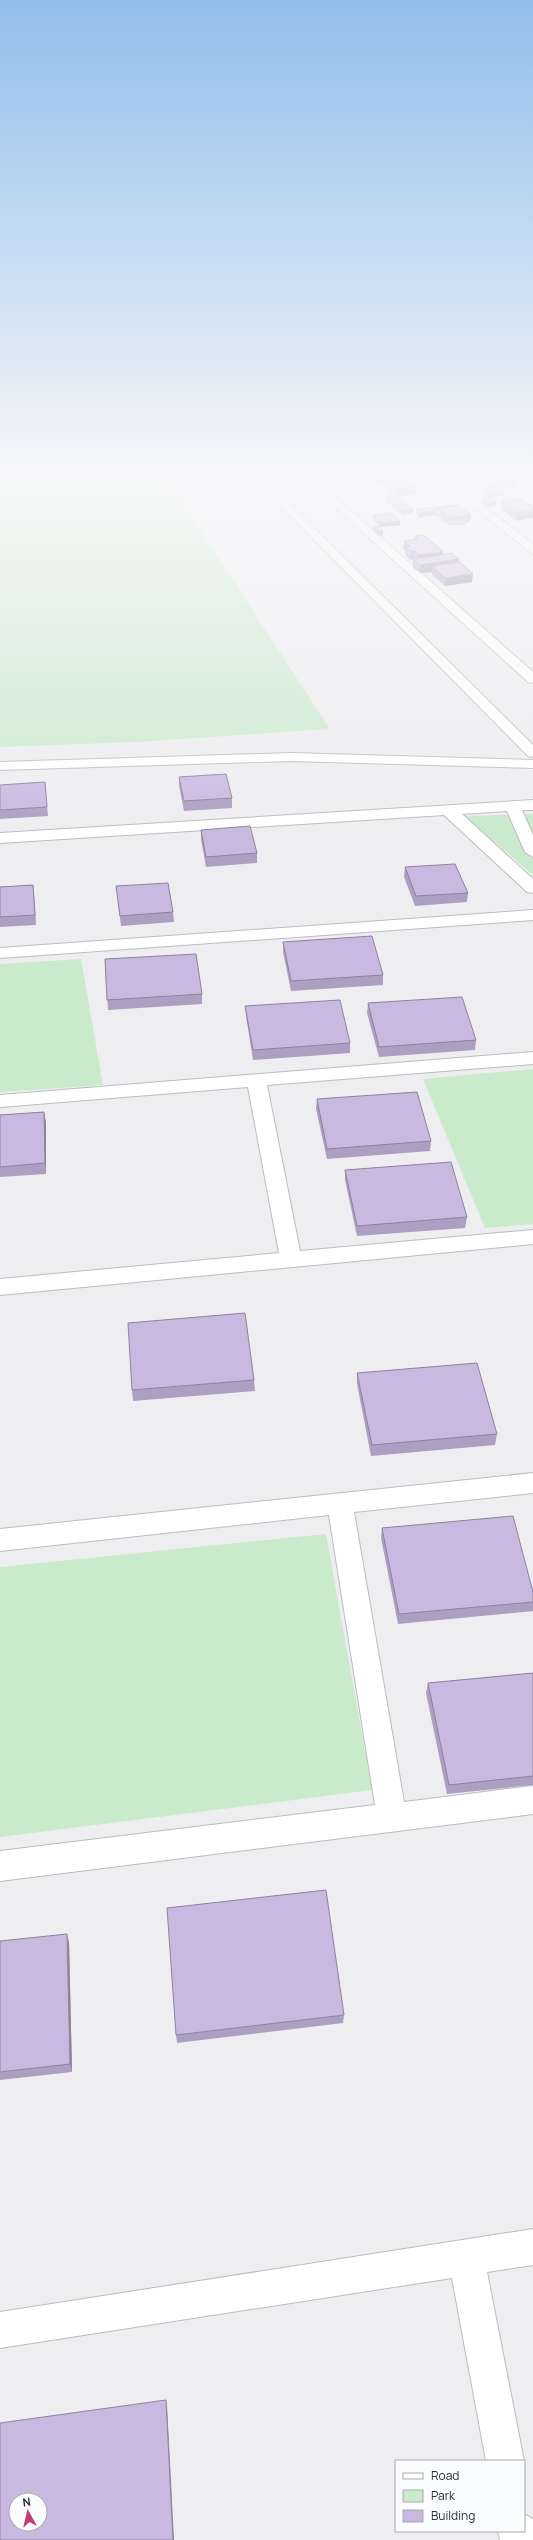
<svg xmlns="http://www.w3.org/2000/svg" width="533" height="2540" font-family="Manrope,sans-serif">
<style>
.green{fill:#caeacc}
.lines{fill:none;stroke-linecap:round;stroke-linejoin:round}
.minor-casing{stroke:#bbbcbe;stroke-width:2}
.major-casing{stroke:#bbbcbe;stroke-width:2}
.minor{fill:#fff;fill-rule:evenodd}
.major{fill:#fff;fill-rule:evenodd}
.wall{fill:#ad9fc1}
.shaded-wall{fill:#8d829d}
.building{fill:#c9b9e0;stroke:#8d829d;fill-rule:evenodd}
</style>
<rect width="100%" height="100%" fill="#eeeef1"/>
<g class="green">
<polygon points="0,478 166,478 330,729 136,742 0,747"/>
<polygon points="533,814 533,875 465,816"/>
<polygon points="81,959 103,1085 0,1092 0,964"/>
<polygon points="533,1069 533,1224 485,1228 423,1079"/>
<polygon points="326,1534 372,1790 0,1837 0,1567"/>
</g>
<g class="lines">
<defs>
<g id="minor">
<polygon points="303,478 314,478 533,672 533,683 528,682"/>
<polygon points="436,478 447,478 533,544 533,554"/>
<polygon points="291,753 533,760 533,768 291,761 0,770 0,762"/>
<polygon points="533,800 533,810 522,810 533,835 533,857 525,852 507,811 462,814 533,879 533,893 527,892 444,815 0,843 0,833"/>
<polygon points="533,910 533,920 0,958 0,948"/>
<polygon points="533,1052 533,1064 267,1085 300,1251 533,1230 533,1244 0,1295 0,1279 279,1253 248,1087 0,1107 0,1095"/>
<polygon points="533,1473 533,1493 354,1512 404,1802 533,1786 533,1814 0,1881 0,1851 375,1805 329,1515 0,1551 0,1529"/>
<polygon points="533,2229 533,2265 487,2272 524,2461 524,2462 486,2461 452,2278 0,2348 0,2312"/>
<polygon points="524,2514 533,2519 533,2540 500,2540 498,2531 524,2531"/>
</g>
<polygon id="major" points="253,478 264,478 533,745 533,757 528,756"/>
</defs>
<use href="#minor" class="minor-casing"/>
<use href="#major" class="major-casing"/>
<use href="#minor" class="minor"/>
<use href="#major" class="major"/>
</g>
<g class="wall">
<polygon points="369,478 418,478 417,479 411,480 416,494 397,496 413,509 412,513 402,515 386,501 386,497 394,496 387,489 387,483 373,485 369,481"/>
<polygon points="495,481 518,482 518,486 501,488 504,495 490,497 496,502 495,506 488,507 482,502 482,498 489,497 482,492 482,488 495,486"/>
<polygon points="502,501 533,508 516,521 501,509"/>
<polygon points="453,505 471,514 470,522 466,522 466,525 449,525 437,516 437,515 419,517 416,514 416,510"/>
<polygon points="373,515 400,521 400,525 380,527 373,519"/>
<polygon points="373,527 383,531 383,535 378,536 373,531"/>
<polygon points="415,536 443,552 443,555 459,562 472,582 445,586 432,575 432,572 420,573 413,568 413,559 414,559 410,560 405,555 405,551 403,549 404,541 415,539"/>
<polygon points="179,777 232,798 232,808 184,811 179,786"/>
<polygon points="45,782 48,816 0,819 0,785"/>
<polygon points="201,830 257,853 257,863 206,867 201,839"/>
<polygon points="405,867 468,893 467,902 415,906 404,877"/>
<polygon points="33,885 36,925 0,927 0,887"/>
<polygon points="116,886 173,912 174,922 121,926"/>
<polygon points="283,942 383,975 383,985 291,991 283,952"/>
<polygon points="105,959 202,994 202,1004 108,1010"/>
<polygon points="368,1003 476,1040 475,1050 379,1057 367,1013"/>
<polygon points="245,1006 350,1043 350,1053 253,1060 246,1016"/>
<polygon points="317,1099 431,1141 430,1151 327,1159 316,1109"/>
<polygon points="44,1112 46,1123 46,1174 0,1177 0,1115"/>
<polygon points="345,1170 467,1217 465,1228 357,1236 345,1180"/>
<polygon points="357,1373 497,1434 495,1445 371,1456 357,1384"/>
<polygon points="254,1380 255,1391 133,1401 132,1390"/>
<polygon points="382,1528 533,1592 533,1611 398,1624 381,1538"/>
<polygon points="533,1673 533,1785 447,1794 426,1693 428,1683"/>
<polygon points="0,1941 69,1942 72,2072 0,2080"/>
<polygon points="344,2015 343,2023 177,2043 176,2035"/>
</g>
<g class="shaded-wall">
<polygon points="374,478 418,478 417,479 389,483 388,481 387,483 373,485"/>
<polygon points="518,482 518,486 499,488 500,484"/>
<polygon points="417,486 416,494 395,497 395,489"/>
<polygon points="505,491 504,495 489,497 490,493"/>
<polygon points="496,502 495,506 488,507 489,503"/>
<polygon points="413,509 412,513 402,515 403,511"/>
<polygon points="437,510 437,515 419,517 420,513"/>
<polygon points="533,510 533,518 516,521 517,513"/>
<polygon points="471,514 470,522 466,522 467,517 464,515"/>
<polygon points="400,521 400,525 380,527 380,523"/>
<polygon points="378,531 383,531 383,535 378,536"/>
<polygon points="411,551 415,551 414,559 410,560"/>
<polygon points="443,552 443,560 419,563 419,555"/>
<polygon points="459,559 459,567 432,566 432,572 420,573 420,565"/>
<polygon points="473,574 472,582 445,586 445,578"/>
<polygon points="33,885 34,894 36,925 35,915"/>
<polygon points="44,1112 46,1123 46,1174 45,1163"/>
<polygon points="67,1934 69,1942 72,2072 70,2064"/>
<polygon points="166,2400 167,2405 174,2540 173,2540"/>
</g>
<g class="building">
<polygon points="409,479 417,486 395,489 388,481"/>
<polygon points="514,479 518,482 500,484 495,481"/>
<polygon points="497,485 505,491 490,493 482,488"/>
<polygon points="396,496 413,509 403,511 386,497"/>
<polygon points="490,497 496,502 489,503 482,498"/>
<polygon points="521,499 533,508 533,510 517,513 502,501"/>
<polygon points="453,505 454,506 437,508 437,510 420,513 416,510"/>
<polygon points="458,505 471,514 464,515 467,517 450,517 437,508"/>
<polygon points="392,513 400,521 380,523 373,515"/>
<polygon points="378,526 383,531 378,531 373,527"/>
<polygon points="424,535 443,552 419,555 415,551 411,551 406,547 410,546 404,541 418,539 415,536"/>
<polygon points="452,553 459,559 420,565 413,559"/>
<polygon points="460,562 473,574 445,578 432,566"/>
<polygon points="226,774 232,798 184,801 179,777"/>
<polygon points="45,782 47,807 0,810 0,785"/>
<polygon points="250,826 257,853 206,857 201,830"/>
<polygon points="455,864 468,893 416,896 405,867"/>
<polygon points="168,883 173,912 120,916 116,886"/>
<polygon points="33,885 35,915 0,917 0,887"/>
<polygon points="372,936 383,975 291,981 283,942"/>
<polygon points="196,954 202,994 107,1000 105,959"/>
<polygon points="462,997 476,1040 379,1047 368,1003"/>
<polygon points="340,1000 350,1043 253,1050 245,1006"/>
<polygon points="417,1092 431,1141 327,1149 317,1099"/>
<polygon points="44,1112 45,1163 0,1167 0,1115"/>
<polygon points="451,1162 467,1217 357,1226 345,1170"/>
<polygon points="245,1313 254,1380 132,1390 128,1323"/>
<polygon points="477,1363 497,1434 372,1445 357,1373"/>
<polygon points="513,1516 533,1592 533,1602 399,1614 382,1528"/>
<polygon points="533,1673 533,1776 449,1785 428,1683"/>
<polygon points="326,1890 344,2015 176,2035 167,1908"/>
<polygon points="67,1934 70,2064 0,2072 0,1941"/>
<path d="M166,2400L173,2540H0V2423ZM16,2500H40V2524H16Z"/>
</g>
<linearGradient id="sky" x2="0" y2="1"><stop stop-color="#90beea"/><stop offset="0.57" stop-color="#f7f7f9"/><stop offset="1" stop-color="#f7f7f9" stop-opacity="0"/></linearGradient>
<rect width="533" height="833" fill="url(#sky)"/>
<rect x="395" y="2460" width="130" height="72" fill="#fbfcfe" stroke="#a9aaab"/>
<rect x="403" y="2473" width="20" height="6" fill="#ffffff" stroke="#a9aaab"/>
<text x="431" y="2480" font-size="12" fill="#2e2e2f">Road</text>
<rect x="403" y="2490" width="20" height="12" fill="#caeacc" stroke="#a9aaab"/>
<text x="431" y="2500" font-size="12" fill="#2e2e2f">Park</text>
<rect x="403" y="2510" width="20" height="12" fill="#c9b9e0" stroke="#a9aaab"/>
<text x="431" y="2520" font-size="12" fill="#2e2e2f">Building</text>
<g transform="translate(28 2512) rotate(352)"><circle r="19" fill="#fbfcfe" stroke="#a9aaab"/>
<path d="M0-3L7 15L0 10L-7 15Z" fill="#c23870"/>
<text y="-6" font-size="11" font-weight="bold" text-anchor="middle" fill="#2e2e2f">N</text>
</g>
</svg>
